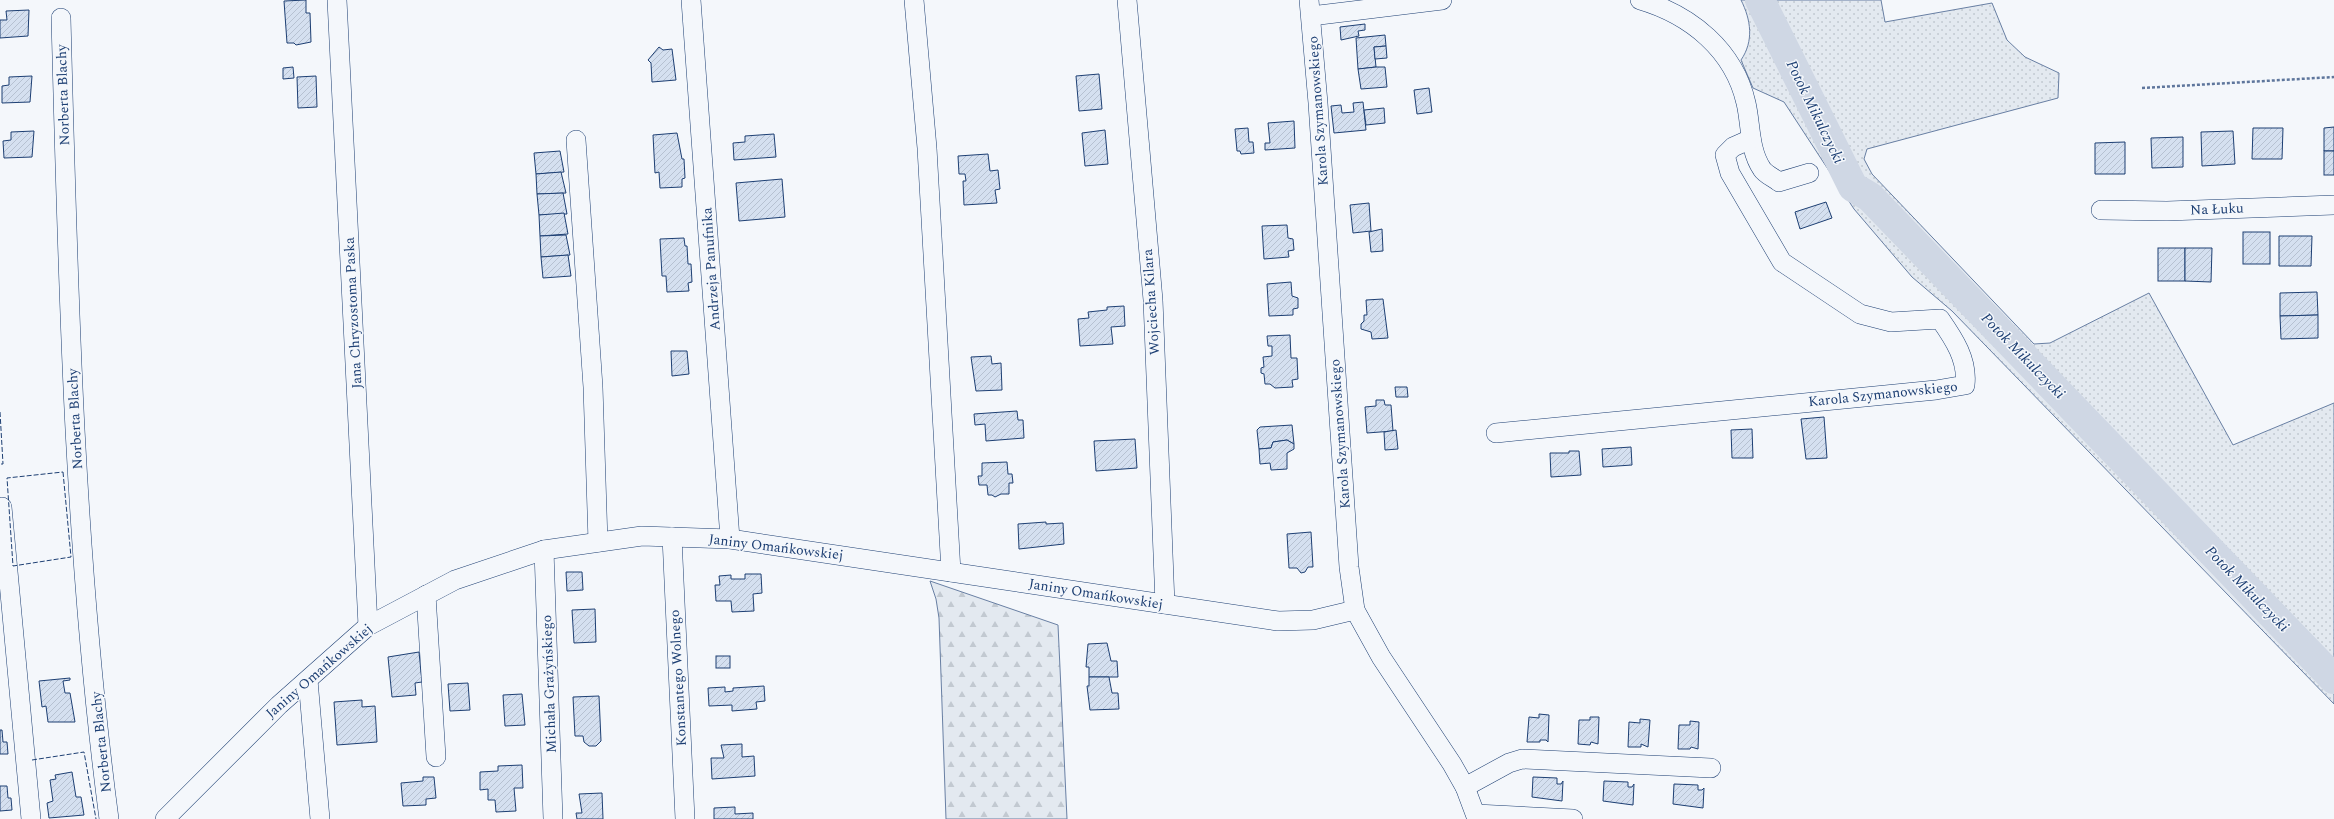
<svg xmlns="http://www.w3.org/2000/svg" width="2334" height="819" font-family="Spectral,serif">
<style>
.grass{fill:url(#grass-dots);stroke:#687fa3}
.forest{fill:url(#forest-firs);stroke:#687fa3}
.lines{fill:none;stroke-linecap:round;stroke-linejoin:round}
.river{stroke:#cfd7e4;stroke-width:30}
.building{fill:url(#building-hatch);stroke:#1d3f73}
.minor-casing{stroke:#1d3f73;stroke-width:20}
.path{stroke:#5e769c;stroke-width:2.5;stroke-dasharray:3 2;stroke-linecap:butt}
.minor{stroke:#f4f7fb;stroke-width:19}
.fence{stroke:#1d3f73;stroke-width:1;stroke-dasharray:5 2;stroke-linecap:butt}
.labels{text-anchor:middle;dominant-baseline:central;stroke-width:3;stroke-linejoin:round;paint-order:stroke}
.street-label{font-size:14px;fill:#1d3f73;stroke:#f4f7fb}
.water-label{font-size:15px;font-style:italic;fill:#1d3f73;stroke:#f4f7fb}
</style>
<defs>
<pattern id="grass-dots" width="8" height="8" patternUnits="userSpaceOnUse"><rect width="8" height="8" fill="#e3e9f0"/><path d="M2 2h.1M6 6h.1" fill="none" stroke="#c2c9d1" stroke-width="1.8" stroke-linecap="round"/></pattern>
<pattern id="forest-firs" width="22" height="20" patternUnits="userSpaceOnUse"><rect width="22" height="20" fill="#e3e9f0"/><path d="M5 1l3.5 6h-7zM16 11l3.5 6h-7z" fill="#c2c9d1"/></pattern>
<pattern id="building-hatch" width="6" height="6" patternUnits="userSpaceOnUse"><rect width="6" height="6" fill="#d5e0f0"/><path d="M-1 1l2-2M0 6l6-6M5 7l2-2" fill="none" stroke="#b6c1d1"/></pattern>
</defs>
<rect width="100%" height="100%" fill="#f4f7fb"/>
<path class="grass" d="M1741,0H1881L1885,22L1992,3L2007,40L2025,57L2059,73L2058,98L1867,149L1864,159L1872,174L2034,344L2050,343L2149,293L2233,445L2334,403V704L1952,311L1912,277L1854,209L1784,102L1753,88L1741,60C1754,41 1751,20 1741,0Z"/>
<polygon class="forest" points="930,581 1058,625 1067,819 946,819 939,618 936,599"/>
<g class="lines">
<polyline class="river" points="1760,0 1853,187 1870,197 2334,679"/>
</g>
<g class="building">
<polygon points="306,0 306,13 310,13 311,42 296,45 294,43 287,43 284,1"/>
<polygon points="29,10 28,36 0,38 0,20 7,20 6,11"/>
<polygon points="1365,24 1365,30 1358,31 1359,36 1341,40 1340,27"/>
<polygon points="1385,35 1386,46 1374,47 1376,67 1358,69 1356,38"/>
<polygon points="1386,46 1387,58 1375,59 1374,47"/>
<polygon points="659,47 663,50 672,49 676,80 652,82 651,63 648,60"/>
<polygon points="293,67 294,78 283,79 283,68"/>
<polygon points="1376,67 1385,67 1387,87 1361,89 1358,69"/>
<polygon points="1099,74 1102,109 1079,111 1076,76"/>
<polygon points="32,76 30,102 2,103 2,86 9,85 9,77"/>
<polygon points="316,76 317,107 298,108 297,77"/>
<polygon points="1429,88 1432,112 1417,114 1414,90"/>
<polygon points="1363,102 1366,130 1334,133 1331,106 1341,105 1342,113 1354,112 1353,103"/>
<polygon points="1384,108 1385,123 1366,125 1364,110"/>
<polygon points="1294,121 1295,148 1265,150 1265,143 1270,143 1268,123"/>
<polygon points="2334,127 2334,151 2324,151 2324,128"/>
<polygon points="1248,128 1249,142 1253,142 1254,153 1241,154 1240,151 1237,151 1235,129"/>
<polygon points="2253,128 2283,128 2282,159 2252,159"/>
<polygon points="1105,130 1108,164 1085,166 1082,133"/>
<polygon points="34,131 32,157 4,158 3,141 11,140 11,132"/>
<polygon points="2233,131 2235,164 2202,166 2201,132"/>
<polygon points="677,133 682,159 684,159 685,178 682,179 682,187 660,188 659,172 655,173 653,135"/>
<polygon points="774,134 776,157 734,160 733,143 745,142 745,136"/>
<polygon points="2183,137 2183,167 2152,168 2151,138"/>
<polygon points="2125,142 2125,174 2095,174 2095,143"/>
<polygon points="560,151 564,172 536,174 534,153"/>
<rect x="2324" y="151" width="10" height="24"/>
<polygon points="988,154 990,171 998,170 1000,189 995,190 997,203 964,205 963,181 966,181 965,174 959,174 958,156"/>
<polygon points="561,172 566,193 537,194 536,174"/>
<polygon points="782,179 785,217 739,221 736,183"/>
<polygon points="563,193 567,214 539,215 537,194"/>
<polygon points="1826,202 1832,218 1800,229 1795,212"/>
<polygon points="1369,203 1371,231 1353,233 1350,205"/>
<polygon points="564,213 568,234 540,236 539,215"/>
<polygon points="1287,225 1288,238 1293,239 1294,250 1288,251 1289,257 1264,259 1262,226"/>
<polygon points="1382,229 1383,251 1371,252 1369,232"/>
<rect x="2243" y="232" width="27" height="32"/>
<polygon points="566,235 570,255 541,257 540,236"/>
<polygon points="2279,236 2312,236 2311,266 2279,266"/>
<polygon points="684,238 685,246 687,246 688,264 691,264 692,282 688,283 689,291 667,292 666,276 662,276 660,239"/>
<rect x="2158" y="248" width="27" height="33"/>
<polygon points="2185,248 2212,248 2211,282 2185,281"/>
<polygon points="568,255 571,276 543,278 541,257"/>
<polygon points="1291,282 1292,296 1298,298 1298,308 1293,309 1293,315 1269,316 1267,284"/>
<polygon points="2317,292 2318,315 2280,316 2280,293"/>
<polygon points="1383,299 1388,338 1372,339 1371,332 1361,329 1361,324 1364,321 1364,315 1367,315 1366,300"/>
<polygon points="1124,306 1125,326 1111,327 1113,344 1080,346 1078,319 1089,318 1088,312 1107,310 1107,307"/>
<polygon points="2318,315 2318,338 2281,339 2280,316"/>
<polygon points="1290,335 1291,358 1297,358 1298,379 1292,380 1293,387 1275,388 1270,384 1265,384 1264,374 1261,373 1261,368 1264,367 1263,357 1272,356 1272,346 1268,346 1267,336"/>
<polygon points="671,351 687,351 689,374 672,376"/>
<polygon points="991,356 992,364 1001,363 1002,390 976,391 971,357"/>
<polygon points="1395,387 1407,387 1408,397 1396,397"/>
<polygon points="1376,400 1384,400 1385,405 1391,405 1393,431 1367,433 1365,407 1376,406"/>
<polygon points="1017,411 1018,420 1023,420 1024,438 986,441 985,424 975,425 974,414"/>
<polygon points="1824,417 1827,458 1806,459 1801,419"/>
<polygon points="1292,425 1294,444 1287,440 1273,442 1271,448 1259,449 1257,430 1260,427"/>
<polygon points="1752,429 1753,458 1732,458 1731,430"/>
<polygon points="1396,430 1398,449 1385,450 1384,432"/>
<polygon points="1135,439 1137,468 1096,471 1094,441"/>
<polygon points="1287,440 1294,444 1294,449 1287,453 1287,469 1271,470 1270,463 1260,464 1259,449 1271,448 1273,442"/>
<polygon points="1631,447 1632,465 1603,467 1602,449"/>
<polygon points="1569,451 1579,451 1581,475 1551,477 1550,453 1569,453"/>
<polygon points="1007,462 1008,474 1012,474 1013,483 1009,483 1009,494 1001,494 995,497 992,495 988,495 987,485 979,485 978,476 982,476 982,463"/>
<polygon points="1046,522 1046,524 1063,523 1064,544 1019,549 1018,524"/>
<polygon points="1311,532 1313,567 1308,567 1305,572 1301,573 1297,568 1289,568 1287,534"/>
<polygon points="566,572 582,572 583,590 567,591"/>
<polygon points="745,574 761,574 762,593 753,594 754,611 732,612 731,601 716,601 715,585 720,585 719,576 731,575 731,579 745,579"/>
<polygon points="595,609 596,642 574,643 572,610"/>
<polygon points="1107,643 1111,661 1117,661 1118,677 1089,677 1089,667 1086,667 1088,644"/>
<polygon points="419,652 422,682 415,683 416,695 392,697 388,657"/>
<rect x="716" y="656" width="14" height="12"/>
<polygon points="1089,677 1109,677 1112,693 1118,693 1119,709 1090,710 1087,686 1089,686"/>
<polygon points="70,678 70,680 63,681 65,693 70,693 75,722 48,722 46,706 42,707 39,681"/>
<polygon points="468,683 470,710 450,711 448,684"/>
<polygon points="764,686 765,701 756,702 757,709 732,711 732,705 709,706 708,688 725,687 725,692 733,691 733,688"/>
<polygon points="522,694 525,725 505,726 503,695"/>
<polygon points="599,696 601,741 596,746 589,746 584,742 583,736 575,736 573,697"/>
<polygon points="362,700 362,707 375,706 377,742 337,745 334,702"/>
<polygon points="1539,714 1549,715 1548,742 1546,740 1540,740 1540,742 1527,742 1529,717 1539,718"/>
<polygon points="1590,717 1599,717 1598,744 1591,742 1590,745 1578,744 1579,720 1590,720"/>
<polygon points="1640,719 1650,720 1648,747 1641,744 1641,747 1628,747 1629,722 1640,723"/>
<polygon points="1690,721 1699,722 1698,749 1691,747 1690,749 1678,749 1679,725 1690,725"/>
<polygon points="0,730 2,730 3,742 7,742 8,754 0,754"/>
<polygon points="742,744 742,757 754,756 755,776 712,779 711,758 724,758 721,745"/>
<polygon points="522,765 523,788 514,788 516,811 496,812 495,800 488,800 488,789 480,790 480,772 498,771 498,766"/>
<polygon points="72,772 76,797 81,797 84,815 49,818 47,803 53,801 50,780 56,779 55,775"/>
<polygon points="423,777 434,777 436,798 426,799 426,805 403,806 401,783 423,781"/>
<polygon points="1533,777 1557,778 1557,784 1561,784 1563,781 1562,801 1532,797"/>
<polygon points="1604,781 1628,782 1628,787 1632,787 1634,784 1633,805 1603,801"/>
<polygon points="1674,784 1698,785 1698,790 1702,790 1704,788 1703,808 1673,804"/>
<polygon points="0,786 7,786 8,798 11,798 12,810 0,811"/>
<polygon points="602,793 603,819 577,819 576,813 582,813 579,794"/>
<polygon points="735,807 735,814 753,813 753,819 714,819 714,808"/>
</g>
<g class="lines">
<defs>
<g id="minor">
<polyline points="337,0 368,626"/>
<polyline points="691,0 730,539"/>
<polyline points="914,0 927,148 951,572"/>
<polyline points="1127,0 1153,300 1165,604"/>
<polyline points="1309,0 1318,103 1349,567 1355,610 1381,657 1452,764 1465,787 1477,819"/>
<path d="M1640,0C1691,15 1734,50 1746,103C1751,124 1749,150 1762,169C1765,174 1774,178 1779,182L1809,173"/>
<polyline points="1311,16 1442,0"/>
<path d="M61,18C68,285 74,554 109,819"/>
<polyline points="576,140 593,387 598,542"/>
<polyline points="2101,210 2167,211 2334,205"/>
<path d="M1496,433L1936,390L1965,385C1968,360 1954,339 1940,319L1891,322L1860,314L1782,262L1730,173L1725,155L1733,147L1751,139"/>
<polyline points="2,507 31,819"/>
<polyline points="672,537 685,819"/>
<polyline points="544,550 553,819"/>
<polyline points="426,595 436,757"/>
<polyline points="308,680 320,819"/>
<polyline points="1465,787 1509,763 1522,759 1711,768"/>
<polyline points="1476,814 1573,819"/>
<polyline points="165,819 279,705 368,626 455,580 544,550 642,536 730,539 1278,621 1313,620 1355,610"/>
</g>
</defs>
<use href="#minor" class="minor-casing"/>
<polyline class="path" points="2142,88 2334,77"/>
<use href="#minor" class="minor"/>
<g class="fence">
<polyline points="0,412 3,464 0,464"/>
<polygon points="63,472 71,557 13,566 7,478"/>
<polyline points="32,760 84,752 96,819"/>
</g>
</g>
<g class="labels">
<g class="street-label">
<text transform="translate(63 95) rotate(-92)">Norberta Blachy</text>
<text transform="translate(1318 111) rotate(-94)">Karola Szymanowskiego</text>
<text transform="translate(2217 209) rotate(-2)">Na Łuku</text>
<text transform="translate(711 269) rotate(-94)">Andrzeja Panufnika</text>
<text transform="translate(1151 302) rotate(-94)">Wojciecha Kilara</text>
<text transform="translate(353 313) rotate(-93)">Jana Chryzostoma Paska</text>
<text transform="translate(1883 394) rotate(-6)">Karola Szymanowskiego</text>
<text transform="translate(75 419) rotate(-93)">Norberta Blachy</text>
<text transform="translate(1340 434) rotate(-94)">Karola Szymanowskiego</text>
<text transform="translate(776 547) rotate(7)">Janiny Omańkowskiej</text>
<text transform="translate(1096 594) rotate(9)">Janiny Omańkowskiej</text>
<text transform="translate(319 671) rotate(-41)">Janiny Omańkowskiej</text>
<text transform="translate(678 678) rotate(-93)">Konstantego Wolnego</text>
<text transform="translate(549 684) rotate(-92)">Michała Grażyńskiego</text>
<text transform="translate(101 742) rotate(-96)">Norberta Blachy</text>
</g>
<g class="water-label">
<text transform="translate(1815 112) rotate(64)">Potok Mikulczycki</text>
<text transform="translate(2023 356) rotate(46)">Potok Mikulczycki</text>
<text transform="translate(2247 589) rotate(46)">Potok Mikulczycki</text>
</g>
</g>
</svg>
